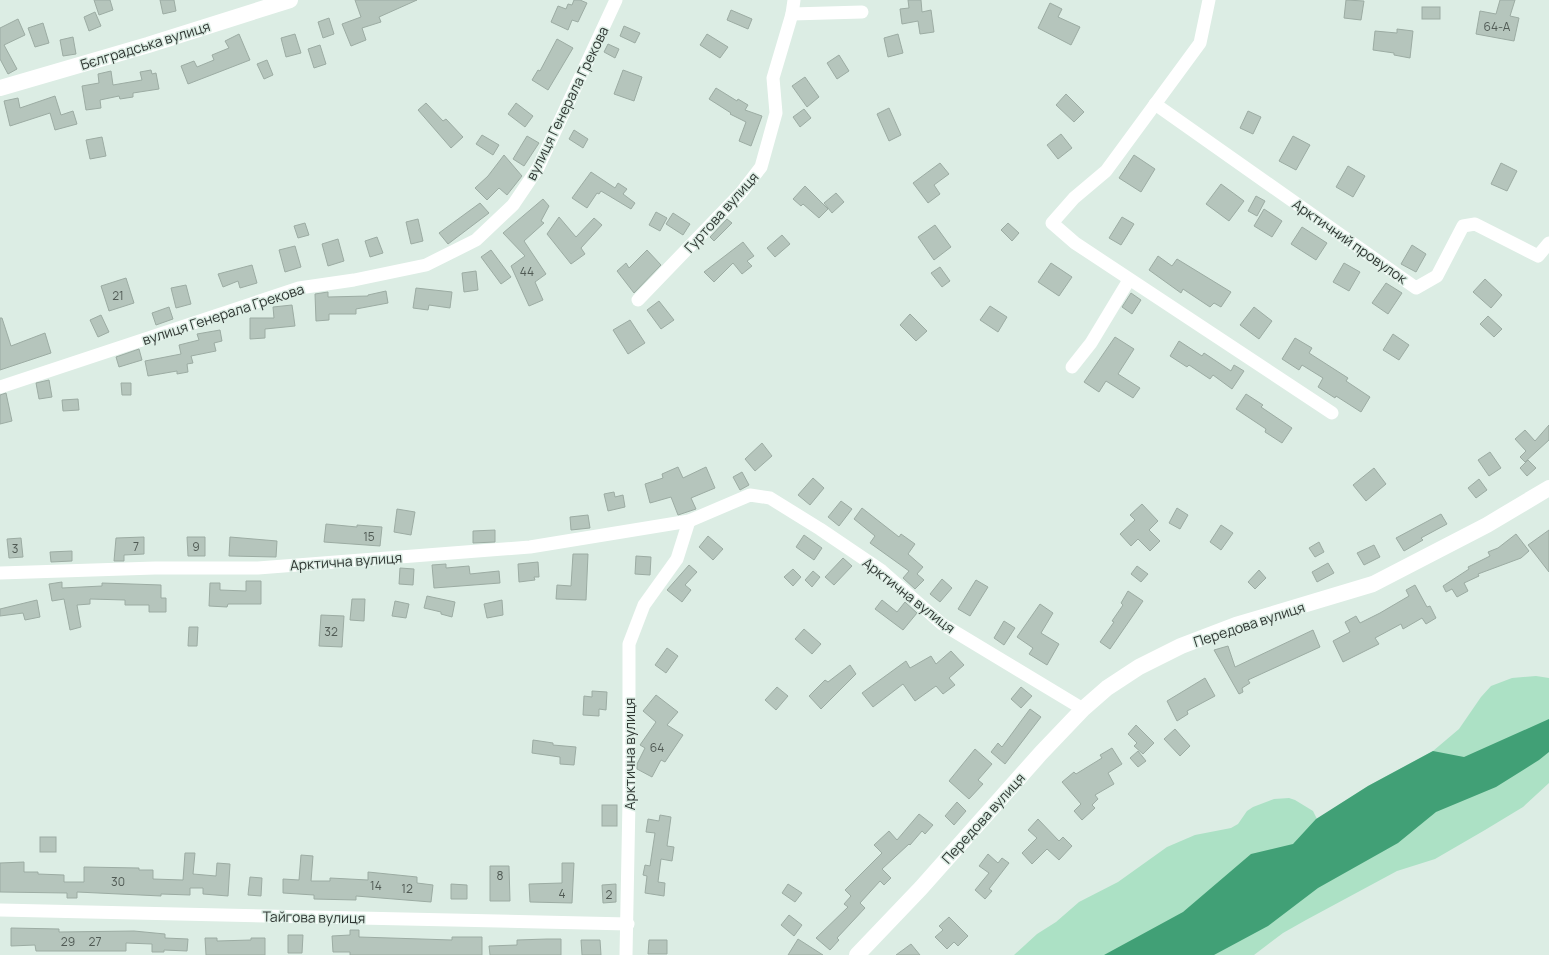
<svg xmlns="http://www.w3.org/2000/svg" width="1549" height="955" font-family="Manrope,sans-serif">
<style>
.green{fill:#ace1c5}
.water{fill:#41a076}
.building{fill:#b5c5bc;stroke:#9caca3}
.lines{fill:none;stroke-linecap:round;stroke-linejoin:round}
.minor{stroke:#fff;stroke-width:13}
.tertiary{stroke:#fff;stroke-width:16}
.labels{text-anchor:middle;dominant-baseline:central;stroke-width:3;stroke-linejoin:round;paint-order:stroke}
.number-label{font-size:12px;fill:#505a54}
.street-label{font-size:14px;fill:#2f3632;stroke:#dcede4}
</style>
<rect width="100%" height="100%" fill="#dcede4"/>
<polygon class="green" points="1536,676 1549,678 1549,783 1523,807 1485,830 1435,859 1397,871 1306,920 1283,933 1254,955 1014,955 1037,934 1056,922 1079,902 1118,882 1167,847 1195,835 1231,828 1238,824 1247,811 1253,807 1274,799 1289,798 1295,800 1313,811 1317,819 1368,786 1433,751 1459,729 1481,697 1491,686 1512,678"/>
<polygon class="water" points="1549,719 1549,752 1539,760 1496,787 1436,812 1398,843 1318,888 1268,926 1214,955 1104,955 1183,912 1251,854 1293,844 1316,819 1368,786 1433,751 1464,757"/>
<g class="building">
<polygon points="94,0 110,0 113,10 99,15"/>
<polygon points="160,0 174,0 176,11 163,14"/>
<polygon points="355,0 417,0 379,17 381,22 362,28 366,40 351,46 342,24 361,17"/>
<polygon points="574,0 580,0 587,3 578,22 572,20 568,30 551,22 558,6 566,9 568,4 572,5"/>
<polygon points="908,0 921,0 922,12 931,10 934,32 920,34 918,21 902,24 900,9 909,8"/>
<polygon points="1346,0 1364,1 1361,20 1344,18"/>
<polygon points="1500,0 1515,0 1510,16 1519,18 1514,41 1476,34 1480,11 1496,14"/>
<polygon points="1050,3 1062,9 1058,17 1080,27 1071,45 1038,28"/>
<rect x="1422" y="7" width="18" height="12"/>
<polygon points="731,10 752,19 748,29 727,20"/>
<polygon points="95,12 101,26 89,31 84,17"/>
<polygon points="329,18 334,34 323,38 318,22"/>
<polygon points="18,19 25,35 4,45 17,69 8,74 0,59 0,28"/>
<polygon points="43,23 49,43 35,47 28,28"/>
<polygon points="624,26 640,33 635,43 620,36"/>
<polygon points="1397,29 1413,31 1410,58 1394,55 1394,53 1373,50 1375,31 1397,33"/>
<polygon points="239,34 250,60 188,84 181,66 194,61 197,67 214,60 212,55 229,48 225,41"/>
<polygon points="295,34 301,53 286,57 281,38"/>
<polygon points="707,34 728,47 720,58 700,45"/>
<polygon points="898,34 903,53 888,57 884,38"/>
<polygon points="73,37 76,54 63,56 60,40"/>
<polygon points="557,39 573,48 548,90 532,80 538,70 540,71"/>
<polygon points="608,44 619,49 615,58 604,52"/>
<polygon points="320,45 326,64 314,68 308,49"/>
<polygon points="839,55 849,71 837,79 827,63"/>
<polygon points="267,60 273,75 264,79 257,64"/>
<polygon points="151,70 152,74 156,73 159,89 133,93 133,97 120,99 119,96 100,100 101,108 86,110 82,86 99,83 98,74 111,71 113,85 142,80 140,72"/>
<polygon points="623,70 642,77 634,101 614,94"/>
<polygon points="805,77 819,97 807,107 792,86"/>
<polygon points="716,88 737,101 738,99 748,105 745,110 762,116 751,146 739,141 746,122 730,114 731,113 709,99"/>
<polygon points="1066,94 1084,112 1074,122 1056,105"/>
<polygon points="55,96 61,115 73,111 77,124 55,130 50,113 10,126 4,101 18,98 20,108"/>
<polygon points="426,103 443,121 446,119 463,137 451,148 418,110"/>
<polygon points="516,103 533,116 525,127 508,114"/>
<polygon points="889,108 901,135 889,141 877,114"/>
<polygon points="804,109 811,118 800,127 793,117"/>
<polygon points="1248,111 1261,117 1253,134 1240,128"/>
<polygon points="574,130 588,139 583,148 569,139"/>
<polygon points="1061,134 1072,148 1058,159 1047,145"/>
<polygon points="482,135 499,145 493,155 476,144"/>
<polygon points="527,136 539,143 524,166 513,159"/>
<polygon points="1293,136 1310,145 1296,170 1279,161"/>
<polygon points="102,137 106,156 90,159 86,140"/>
<polygon points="504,155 522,176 507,195 499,188 487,200 475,188 488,176"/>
<polygon points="1134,155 1155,169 1141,192 1119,178"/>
<polygon points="940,163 949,174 934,185 940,194 928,203 913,183"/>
<polygon points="1501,163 1517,171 1507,191 1491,184"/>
<polygon points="1348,166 1365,176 1353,197 1336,187"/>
<polygon points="591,172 615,188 618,183 627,189 623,194 635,203 631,209 601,191 599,194 597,193 587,208 572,198"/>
<polygon points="1221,184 1244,201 1229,221 1206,204"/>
<polygon points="805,186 828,209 819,218 803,204 801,206 793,199"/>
<polygon points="836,193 844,202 832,213 824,203"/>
<polygon points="1256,196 1265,201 1257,216 1248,211"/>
<polygon points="543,199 549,206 541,221 544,223 524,241 546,274 535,282 543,300 529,306 511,266 525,256 503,233"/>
<polygon points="480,203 489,213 448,244 439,233"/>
<polygon points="1264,209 1282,221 1272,237 1254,226"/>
<polygon points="656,212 667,218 660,231 649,225"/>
<polygon points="673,213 690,224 683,235 666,224"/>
<polygon points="559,217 576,237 594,218 602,225 581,248 585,254 571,264 547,234"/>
<polygon points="1122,217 1134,224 1121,245 1109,238"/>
<polygon points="418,219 423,241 411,244 406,222"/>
<polygon points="727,219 732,223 714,241 710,237"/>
<polygon points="305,223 309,235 298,238 294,226"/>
<polygon points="1008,223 1019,233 1012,241 1001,230"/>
<polygon points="935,225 951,247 934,260 918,237"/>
<polygon points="1302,227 1327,243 1316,260 1291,244"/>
<polygon points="782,235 790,244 775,257 767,248"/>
<polygon points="377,237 383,253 370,257 365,241"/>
<polygon points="338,239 344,261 328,266 322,244"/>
<polygon points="743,242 754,256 747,261 752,266 742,274 733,263 714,282 704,272"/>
<polygon points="1412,245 1426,254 1416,272 1401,264"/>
<polygon points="295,246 301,267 285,272 279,250"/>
<polygon points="491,250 511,277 501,284 481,257"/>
<polygon points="647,250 661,265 634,293 617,271 626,263 629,268"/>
<polygon points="1158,256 1172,266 1177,259 1231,292 1221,307 1214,303 1210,307 1183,289 1181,293 1149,270"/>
<polygon points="1051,263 1072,277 1059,296 1038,282"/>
<polygon points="1344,263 1360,272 1349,291 1333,282"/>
<polygon points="252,265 257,283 240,288 238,281 223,287 218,274"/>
<polygon points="940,267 950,281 942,287 931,273"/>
<polygon points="476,271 478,290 464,292 462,273"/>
<polygon points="126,278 134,303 109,311 101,286"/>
<polygon points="1485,279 1502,295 1491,308 1473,292"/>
<polygon points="1386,283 1402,293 1388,314 1372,303"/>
<polygon points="186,285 191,304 176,308 171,288"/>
<polygon points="416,288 452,292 450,308 429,305 428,310 413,308"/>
<polygon points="386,291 388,303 356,309 356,314 329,314 329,320 316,321 315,294 328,292 328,297 368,296 368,295"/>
<polygon points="1131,293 1141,300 1132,314 1122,307"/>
<polygon points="659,301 674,320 661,329 647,310"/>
<polygon points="292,305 295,326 265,329 265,338 250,339 250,318 274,318 273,307"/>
<polygon points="990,306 1007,317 998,332 980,320"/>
<polygon points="169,307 173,319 156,325 152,313"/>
<polygon points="1254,307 1272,321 1259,339 1240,325"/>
<polygon points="910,314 927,331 916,341 900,325"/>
<polygon points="101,315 109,332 98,337 90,320"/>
<polygon points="1488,316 1502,329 1494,337 1480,324"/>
<polygon points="0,318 2,318 11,346 45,333 51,353 0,370"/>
<polygon points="630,320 645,343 628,354 613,330"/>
<polygon points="220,330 222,341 214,343 216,351 191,356 193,363 187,364 188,372 177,374 177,371 148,376 145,361 181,354 179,345 199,340 197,334"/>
<polygon points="1393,334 1409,345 1399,360 1383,350"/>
<polygon points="1115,337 1134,349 1118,374 1140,388 1133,398 1106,381 1099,392 1084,382"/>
<polygon points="1295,338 1312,348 1309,353 1348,378 1346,381 1370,397 1361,412 1336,396 1335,398 1318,387 1323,378 1302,365 1299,370 1282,359"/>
<polygon points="1179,341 1202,356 1204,353 1231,371 1234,365 1244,371 1232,389 1213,375 1210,379 1189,365 1187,367 1170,356"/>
<polygon points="139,349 142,360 119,367 116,357"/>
<polygon points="49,380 52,397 39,399 36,383"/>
<polygon points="121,383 131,383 131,395 122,395"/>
<polygon points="6,393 12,421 0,424 0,395"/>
<polygon points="1246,394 1263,405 1261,407 1292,428 1282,443 1265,432 1266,429 1236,409"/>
<polygon points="78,399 79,410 63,411 62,400"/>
<polygon points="1549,425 1549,440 1525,462 1520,457 1526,451 1515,439 1525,430 1535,441"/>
<polygon points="762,443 772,456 755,471 745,459"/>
<polygon points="1490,452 1501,468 1489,476 1478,460"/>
<polygon points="1528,460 1536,468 1527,476 1520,468"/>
<polygon points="678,467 683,478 706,467 715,488 691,498 696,509 678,515 671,497 650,503 645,484 663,478 662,474"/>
<polygon points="1374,468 1386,484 1366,501 1353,485"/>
<polygon points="742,472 749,485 740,490 733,477"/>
<polygon points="813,478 824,488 810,505 798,495"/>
<polygon points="1479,479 1487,490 1476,498 1468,488"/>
<polygon points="614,492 615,497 623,495 625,507 608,511 604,494"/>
<polygon points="841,501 852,509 839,526 828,517"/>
<polygon points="1142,504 1158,521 1149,530 1160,541 1150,551 1138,539 1131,546 1120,534 1135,520 1130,515"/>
<polygon points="862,508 899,537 901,534 915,544 908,554 923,567 917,574 924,580 915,589 903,578 909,571 870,543 875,536 854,519"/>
<polygon points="1177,508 1188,515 1180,529 1169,523"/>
<polygon points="397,509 415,512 411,535 394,532"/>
<polygon points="1441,514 1447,524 1421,538 1423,540 1404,551 1396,538"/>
<polygon points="588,515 590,528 571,530 570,517"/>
<polygon points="326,524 357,527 357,525 382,527 380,546 324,542"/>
<polygon points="1221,525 1233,533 1221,550 1210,542"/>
<polygon points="495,530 495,542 473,543 473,531"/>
<polygon points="1549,530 1549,572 1528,545"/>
<polygon points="1516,534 1529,551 1521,558 1478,574 1479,576 1464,583 1468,591 1457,597 1452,589 1446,592 1443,586 1469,569 1468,567 1490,556 1488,552 1498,548"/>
<polygon points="804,535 822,548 814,560 796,547"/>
<polygon points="708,536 723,549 713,560 699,547"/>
<polygon points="144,537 144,554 124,555 124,561 114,561 116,538"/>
<polygon points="187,537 205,537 205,556 188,556"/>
<polygon points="230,537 277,541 276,557 229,556"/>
<polygon points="21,538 23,557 9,558 7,539"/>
<polygon points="1319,542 1324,552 1315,557 1309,548"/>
<polygon points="1374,545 1380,557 1364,565 1357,553"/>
<polygon points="72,551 72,561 51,562 50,552"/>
<polygon points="573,554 588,554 586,600 556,599 557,585 571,586"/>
<polygon points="636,556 651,557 650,575 635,574"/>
<polygon points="843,558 852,566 834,585 825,577"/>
<polygon points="538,562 539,577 534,577 535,580 519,582 518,564"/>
<polygon points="1328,563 1334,573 1317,582 1312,572"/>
<polygon points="446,564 446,568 469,566 470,574 499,571 500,583 434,588 432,565"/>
<polygon points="689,565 697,572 685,585 691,590 682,602 667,590"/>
<polygon points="1137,566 1148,574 1141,582 1131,574"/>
<polygon points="400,568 414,569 413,585 399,584"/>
<polygon points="793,569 801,577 793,586 784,577"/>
<polygon points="1259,570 1266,578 1255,589 1248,582"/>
<polygon points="813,571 820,577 812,587 805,580"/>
<polygon points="942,579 952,588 940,602 930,594"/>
<polygon points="976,580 988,587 970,616 958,609"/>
<polygon points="246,581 261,581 261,604 228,604 227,607 209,606 210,583 220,583 220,590 246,591"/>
<polygon points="62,582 62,588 102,586 102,583 161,585 161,598 166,598 166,612 149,612 149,605 125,605 125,600 90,599 90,604 77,605 81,627 70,630 64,599 52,601 49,584"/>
<polygon points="1415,585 1427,607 1430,606 1436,618 1426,624 1422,618 1403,629 1401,624 1375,638 1379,644 1343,662 1333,641 1350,632 1345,622 1356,616 1360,623 1380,613 1409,596 1406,590"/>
<polygon points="1128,591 1143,601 1110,649 1100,642 1114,622 1112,621 1123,605 1121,603"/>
<polygon points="427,596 455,602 452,617 441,614 441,612 424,608"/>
<polygon points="352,599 365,599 364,621 350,620"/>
<polygon points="37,600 40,617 25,620 23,613 0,616 0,609"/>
<polygon points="502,600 503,615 487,618 484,604"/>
<polygon points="882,600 897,612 905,602 917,613 903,630 875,609"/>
<polygon points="395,601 409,604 406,618 392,616"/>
<polygon points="1040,604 1053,613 1041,633 1059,644 1047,665 1029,654 1033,648 1017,637"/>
<polygon points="321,615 344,616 342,647 319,646"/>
<polygon points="1004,621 1015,628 1004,645 994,638"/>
<polygon points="189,627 198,627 197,646 188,646"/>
<polygon points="804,629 821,644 812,654 795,639"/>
<polygon points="1313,630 1320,647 1248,680 1250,683 1242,688 1243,692 1239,694 1214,650 1228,646 1235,667"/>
<polygon points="667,648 678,656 666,673 655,665"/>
<polygon points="951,651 964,665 949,678 955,685 943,694 936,686 915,701 903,684 873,707 862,693 906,661 910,668 931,656 936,664"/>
<polygon points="850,665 856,674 821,709 809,696 825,680 828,682"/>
<polygon points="1205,678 1215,696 1187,711 1188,714 1177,721 1167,701"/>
<polygon points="777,687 788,696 776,710 765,700"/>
<polygon points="1021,687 1032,696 1021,708 1011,699"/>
<polygon points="592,691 607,692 606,710 599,709 599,716 583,715 584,696 592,697"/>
<polygon points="656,695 678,712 667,725 683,735 665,762 661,760 652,777 637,769 637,764 645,748 640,745 656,722 643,711"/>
<polygon points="1030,709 1041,717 1005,764 991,752 998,743 1002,747"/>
<polygon points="1136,725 1154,743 1143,754 1134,746 1137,743 1128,734"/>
<polygon points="1175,729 1190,746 1180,756 1164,739"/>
<polygon points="533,740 553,743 553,745 576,747 574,765 560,764 560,757 532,753"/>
<polygon points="1112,748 1122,764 1108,773 1114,784 1095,795 1098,799 1092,805 1095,808 1082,820 1074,811 1081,804 1062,782 1074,772 1076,774 1102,758 1100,755"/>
<polygon points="975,749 992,764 978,780 983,784 969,799 949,781"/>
<polygon points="1138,751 1146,761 1138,767 1130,758"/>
<polygon points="957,802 966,811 954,825 945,816"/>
<rect x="602" y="805" width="15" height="21"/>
<polygon points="919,814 933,825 925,834 922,831 910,845 909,844 882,869 891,878 884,885 880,881 860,903 865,908 837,938 839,940 830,950 816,938 848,907 844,904 851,896 845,890 882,853 874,845 889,831 897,840"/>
<polygon points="660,815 671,817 667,846 674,847 672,861 661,859 658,882 665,883 664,896 645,893 647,876 643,875 645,865 650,866 655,833 646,832 648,819 659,821"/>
<polygon points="1038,819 1059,841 1063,837 1072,846 1059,860 1047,849 1032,864 1022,853 1037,838 1028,830"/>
<rect x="40" y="837" width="16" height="15"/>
<polygon points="185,853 195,853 193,874 216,876 217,863 230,864 228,896 203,894 203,888 190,888 190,895 161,894 161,896 77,892 77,898 67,898 67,893 0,892 0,863 24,862 24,872 38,872 38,874 64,875 64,882 84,882 84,867 139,868 139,870 153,870 153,879 183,880"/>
<polygon points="988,854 998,863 1002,858 1009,863 989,889 992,891 985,899 975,890 989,873 979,866"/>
<polygon points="301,855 313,856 311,881 330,881 330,878 368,880 368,872 417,877 417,883 433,885 431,902 356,896 356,900 314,899 314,895 283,893 283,879 299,880"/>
<polygon points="562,863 574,863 572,903 530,902 529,884 562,883"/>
<polygon points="490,866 509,866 510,901 490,901"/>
<polygon points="250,877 262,878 261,896 248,895"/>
<polygon points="451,884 467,885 467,899 451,899"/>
<polygon points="616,884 616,902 603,903 602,885"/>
<polygon points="788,884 802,893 795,902 782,893"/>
<polygon points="789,915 802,925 794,936 781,925"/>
<polygon points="949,917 968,936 958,946 954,942 947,949 935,937 943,930 939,926"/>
<polygon points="11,928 59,929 59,932 134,931 165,934 165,938 188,939 187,951 164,950 164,952 152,952 152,944 126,943 126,951 36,951 35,945 11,946"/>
<polygon points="350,930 359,930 359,937 452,940 452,937 482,937 482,955 350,955 350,952 333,952 332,936 350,935"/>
<polygon points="288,935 303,935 302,953 288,953"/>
<polygon points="205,938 217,938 217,941 251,940 251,938 265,938 265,955 206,955"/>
<polygon points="547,939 561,939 561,955 490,955 489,946 517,945 517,940"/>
<polygon points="798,939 823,955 788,955"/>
<polygon points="581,940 600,940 601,955 582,955"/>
<polygon points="649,940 667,940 667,954 648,954"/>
<polygon points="911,944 920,955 896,955"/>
</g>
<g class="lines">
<g class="minor">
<polyline points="1209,0 1200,43 1106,171 1074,198 1052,223 1075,243 1332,413"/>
<polyline points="792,14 862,12"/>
<polyline points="1155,104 1416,288 1437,276 1463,226 1475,224 1538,256 1549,243"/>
<polyline points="638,300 741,193 761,167 776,113 773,78 792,14 794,0"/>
<polyline points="1072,367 1091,343 1129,280"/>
<polyline points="0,387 299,288 354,280 426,265 476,240 513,205 538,168 616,0"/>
<polyline points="0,573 155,568 258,568 530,547 689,521 750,495 770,498 820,529 882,571 942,624 1083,709"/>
<polyline points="0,910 628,924"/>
<polyline points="626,955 629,801 629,644 644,605 677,559 689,521"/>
</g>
<g class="tertiary">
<polyline points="0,88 148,45 290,0"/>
<polyline points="857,955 921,888 1041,753 1083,709 1107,688 1139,667 1181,646 1236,625 1373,584 1487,525 1549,488"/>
</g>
</g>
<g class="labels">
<g class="number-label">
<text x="1497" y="26">64-А</text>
<text x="527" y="271">44</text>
<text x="118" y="295">21</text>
<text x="369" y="536">15</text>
<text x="136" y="546">7</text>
<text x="196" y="546">9</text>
<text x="15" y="548">3</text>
<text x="331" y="631">32</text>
<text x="657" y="747">64</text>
<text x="500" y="875">8</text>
<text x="118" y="881">30</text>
<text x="376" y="885">14</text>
<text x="407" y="888">12</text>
<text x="562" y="893">4</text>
<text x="609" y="894">2</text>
<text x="68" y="941">29</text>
<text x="95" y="941">27</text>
</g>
<g class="street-label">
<text transform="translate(145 45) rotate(-17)">Бєлградська вулиця</text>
<text transform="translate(567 103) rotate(-64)">вулиця Генерала Грекова</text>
<text transform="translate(721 212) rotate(-48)">Гуртова вулиця</text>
<text transform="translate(1350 241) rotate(35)">Арктичний провулок</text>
<text transform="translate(223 314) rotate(-18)">вулиця Генерала Грекова</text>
<text transform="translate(346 561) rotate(-4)">Арктична вулиця</text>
<text transform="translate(909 595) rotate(38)">Арктична вулиця</text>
<text transform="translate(1249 624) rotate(-18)">Передова вулиця</text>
<text transform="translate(629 754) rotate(-90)">Арктична вулиця</text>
<text transform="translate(983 818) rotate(-48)">Передова вулиця</text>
<text transform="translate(314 917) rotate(1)">Тайгова вулиця</text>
</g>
</g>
</svg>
